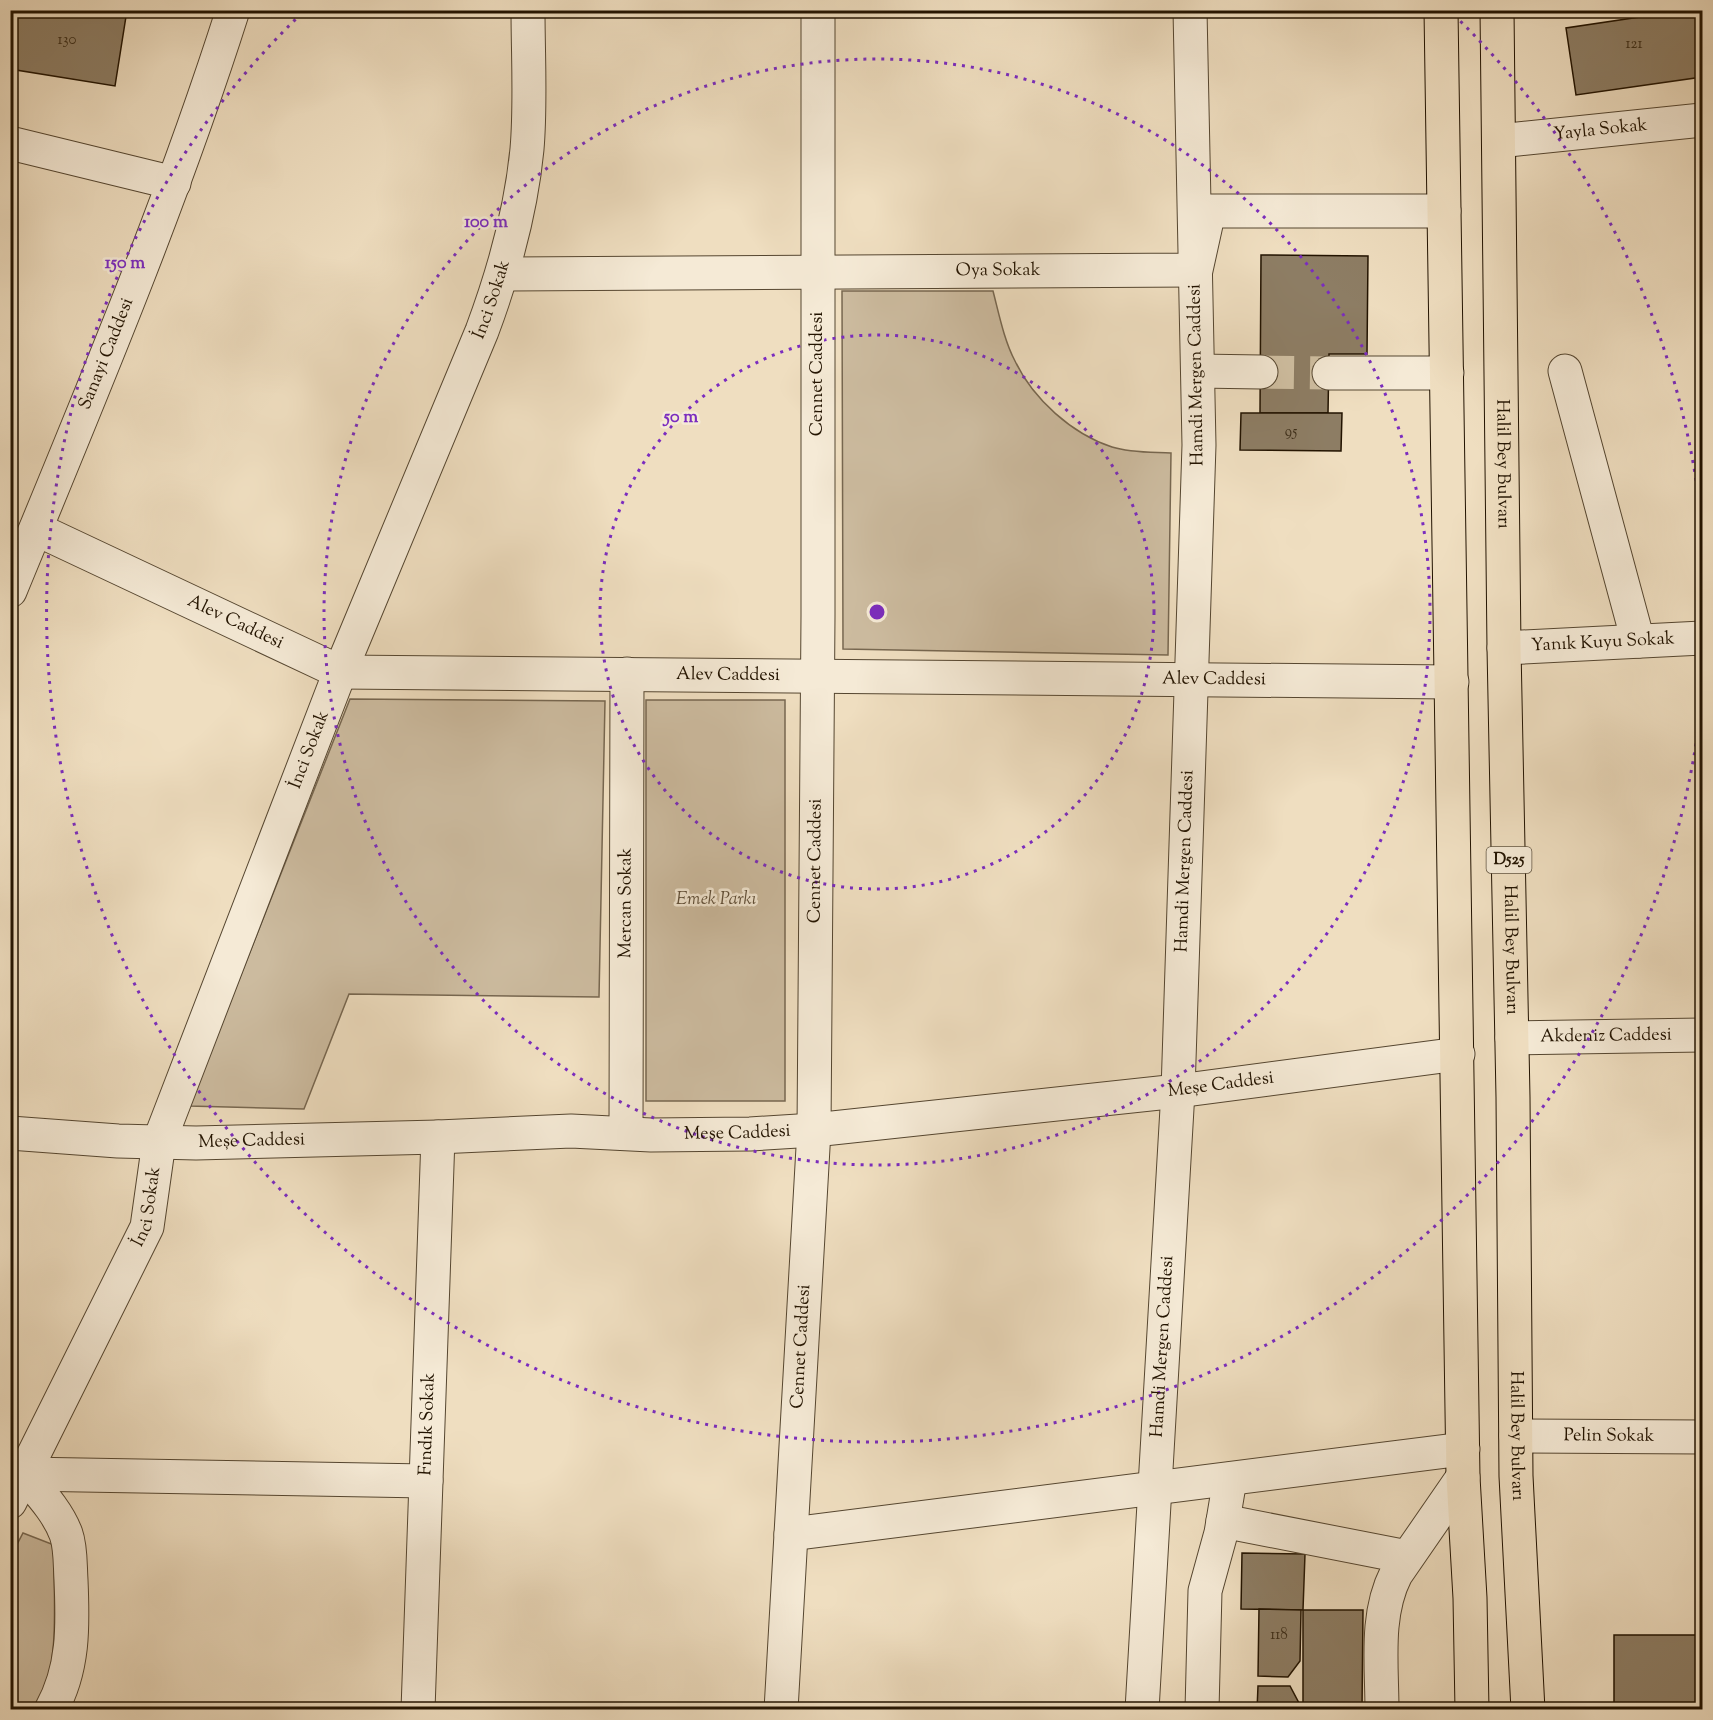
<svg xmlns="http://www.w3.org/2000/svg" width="1713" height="1720" font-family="'Sorts Mill Goudy',serif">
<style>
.green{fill:#ccbb9f;stroke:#776750;stroke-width:1.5}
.building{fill:#8d7d64;stroke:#221300;stroke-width:1.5}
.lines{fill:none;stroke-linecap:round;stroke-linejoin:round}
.minor-tunnel{stroke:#d0c0a3;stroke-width:33;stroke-dasharray:33 16;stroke-linecap:butt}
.minor-casing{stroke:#554630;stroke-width:35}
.highway-casing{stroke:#221300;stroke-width:35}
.minor{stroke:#f5ead6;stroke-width:33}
.highway{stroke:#efdec0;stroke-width:33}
.ring{fill:none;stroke:#7b2cbf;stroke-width:3;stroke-dasharray:3 6}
.labels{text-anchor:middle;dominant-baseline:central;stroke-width:5;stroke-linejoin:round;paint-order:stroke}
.number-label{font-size:15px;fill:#3d2e19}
.shield{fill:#f5ead6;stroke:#615440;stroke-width:1.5}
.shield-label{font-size:16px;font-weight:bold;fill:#221300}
.street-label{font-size:18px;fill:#221300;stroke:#f5ead6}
.park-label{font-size:18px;font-style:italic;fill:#5e4e38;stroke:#f5ead6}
.centre{fill:#7b2cbf;stroke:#f5ead6;stroke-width:3}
.ring-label{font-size:18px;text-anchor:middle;font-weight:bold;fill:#7b2cbf;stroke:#f5ead6;stroke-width:5;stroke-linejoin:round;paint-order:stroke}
</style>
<rect width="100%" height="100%" fill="#efdec0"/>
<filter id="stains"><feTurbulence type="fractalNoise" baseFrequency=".00333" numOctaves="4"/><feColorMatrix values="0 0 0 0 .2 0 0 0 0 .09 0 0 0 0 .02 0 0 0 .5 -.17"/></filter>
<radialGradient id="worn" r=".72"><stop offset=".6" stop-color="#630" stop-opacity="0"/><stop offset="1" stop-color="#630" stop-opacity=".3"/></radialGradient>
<g class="green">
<path d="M842,291H993C999,314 1004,340 1015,361C1033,399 1072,434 1112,447C1131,453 1152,452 1171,453L1168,655L843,649Z"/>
<polygon points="350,699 605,701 599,997 349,994 304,1109 189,1106"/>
<rect x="646" y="700" width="139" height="401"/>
<path d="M23,1533L54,1545C53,1588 60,1655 43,1694C41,1700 36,1705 32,1709H11L10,1558Z"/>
</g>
<g class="building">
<polygon points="10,10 127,10 115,86 10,69"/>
<polygon points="1687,10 1695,10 1702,60 1702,77 1576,95 1566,28"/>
<polygon points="1261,255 1368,256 1367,354 1329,354 1328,413 1260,413"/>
<polygon points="1241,413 1342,413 1341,451 1240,450"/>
<polygon points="1242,1553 1305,1554 1303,1610 1241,1609"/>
<polygon points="1259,1609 1301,1610 1300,1661 1288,1677 1258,1676"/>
<polygon points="1303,1610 1363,1610 1362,1710 1303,1710"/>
<rect x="1614" y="1635" width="88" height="75"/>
<polygon points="1258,1686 1290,1686 1300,1705 1300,1710 1257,1710"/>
</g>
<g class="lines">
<polyline class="minor-tunnel" points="1261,372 1329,373"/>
<defs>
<g id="minor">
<path id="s1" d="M1499,141L1702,120"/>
<polyline points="10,143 174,183"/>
<path id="s2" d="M503,274L1196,270L1209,211H1444"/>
<polyline points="1198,371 1261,372"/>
<polyline points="1565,371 1638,641"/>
<polyline points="1329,373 1447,373"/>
<path id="s3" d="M36,529L340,672L1452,682"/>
<path id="s4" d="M10,591C89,399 170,208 233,10"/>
<path id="s5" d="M1504,648L1702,638"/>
<path id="s6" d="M1512,1038L1702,1035"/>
<path id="s7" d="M10,1133L118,1141L196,1143L438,1137L571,1131L651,1135L750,1134L814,1130L1178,1091L1458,1054"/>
<path id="s8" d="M626,1133L627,674"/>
<path id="s9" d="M1516,1436L1702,1437"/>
<polyline points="24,1474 426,1481"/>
<path d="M24,1474C39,1492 58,1512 66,1534C71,1548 70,1565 71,1580C73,1626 74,1669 51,1710"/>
<path id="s10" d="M10,1502L147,1227L159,1142L340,672L482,331C504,272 521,212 527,149C531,103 528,56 528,10"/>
<polyline points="1223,1521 1407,1557"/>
<polyline points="791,1534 1463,1449"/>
<path id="s11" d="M418,1710L438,1137"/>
<path id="s12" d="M781,1710L814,1130L818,616V10"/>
<path id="s13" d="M1142,1710L1178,1091L1199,445L1190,10"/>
<polyline points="1202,1710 1205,1591 1221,1533 1230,1479"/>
<path d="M1382,1710C1382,1665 1375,1615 1396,1574L1463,1477"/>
</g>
<g id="highway">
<polyline points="1441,10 1463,1477 1470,1598 1472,1710"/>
<path id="s14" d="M1497,10L1504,648L1513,1097L1516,1476L1528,1710"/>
</g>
</defs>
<use href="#minor" class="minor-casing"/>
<use href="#highway" class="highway-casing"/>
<use href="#minor" class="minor"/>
<use href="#highway" class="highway"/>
</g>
<g class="ring">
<circle cx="877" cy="612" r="277"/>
<circle cx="877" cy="612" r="553"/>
<path d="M1702 699A830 830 0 1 1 300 15M1454 15A830 830 0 0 1 1702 525"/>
</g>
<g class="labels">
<g class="number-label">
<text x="67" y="40">130</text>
<text x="1634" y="44">121</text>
<text x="1291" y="432">95</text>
<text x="1279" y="1635">118</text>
</g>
<rect class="shield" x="1486.5" y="847" width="45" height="26" rx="4.5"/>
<g class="shield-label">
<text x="1509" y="860">D525</text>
</g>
<g class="street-label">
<text stroke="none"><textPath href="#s1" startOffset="102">Yayla Sokak</textPath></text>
<text stroke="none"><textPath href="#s2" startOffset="495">Oya Sokak</textPath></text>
<text stroke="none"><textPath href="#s10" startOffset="1299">İnci Sokak</textPath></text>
<text stroke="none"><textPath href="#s4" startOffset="256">Sanayi Caddesi</textPath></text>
<text transform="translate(818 374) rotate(-90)">Cennet Caddesi</text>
<text transform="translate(1197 375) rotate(-91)">Hamdi Mergen Caddesi</text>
<text stroke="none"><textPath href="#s14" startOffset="454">Halil Bey Bulvarı</textPath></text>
<text stroke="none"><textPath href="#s3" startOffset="220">Alev Caddesi</textPath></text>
<text stroke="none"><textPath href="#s5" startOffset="99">Yanık Kuyu Sokak</textPath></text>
<text stroke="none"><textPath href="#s3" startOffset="724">Alev Caddesi</textPath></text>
<text stroke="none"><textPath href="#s3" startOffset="1210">Alev Caddesi</textPath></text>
<text stroke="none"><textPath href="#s10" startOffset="813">İnci Sokak</textPath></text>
<text stroke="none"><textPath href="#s12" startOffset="850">Cennet Caddesi</textPath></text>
<text stroke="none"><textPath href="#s13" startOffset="850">Hamdi Mergen Caddesi</textPath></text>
<text stroke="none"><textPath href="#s8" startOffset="230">Mercan Sokak</textPath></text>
<text stroke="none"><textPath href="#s14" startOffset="940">Halil Bey Bulvarı</textPath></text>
<text stroke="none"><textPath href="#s6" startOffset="94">Akdeniz Caddesi</textPath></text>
<text stroke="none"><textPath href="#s7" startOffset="1214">Meşe Caddesi</textPath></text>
<text stroke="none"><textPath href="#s7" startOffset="728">Meşe Caddesi</textPath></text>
<text stroke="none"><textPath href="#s7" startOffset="242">Meşe Caddesi</textPath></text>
<text stroke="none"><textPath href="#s10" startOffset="327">İnci Sokak</textPath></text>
<text stroke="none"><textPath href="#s12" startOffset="364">Cennet Caddesi</textPath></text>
<text stroke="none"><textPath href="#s13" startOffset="364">Hamdi Mergen Caddesi</textPath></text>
<text stroke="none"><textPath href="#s11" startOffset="286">Fındık Sokak</textPath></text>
<text stroke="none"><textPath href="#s14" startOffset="1426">Halil Bey Bulvarı</textPath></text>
<text stroke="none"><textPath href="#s9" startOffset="93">Pelin Sokak</textPath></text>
</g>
<g class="park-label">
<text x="716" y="900">Emek Parkı</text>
</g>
</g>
<circle cx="877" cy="612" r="9" class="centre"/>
<g class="ring-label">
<text x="486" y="227">100 m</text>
<text x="125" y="268">150 m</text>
<text x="681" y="422">50 m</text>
</g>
<rect width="1713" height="1720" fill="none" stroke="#efdec0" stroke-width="36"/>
<rect x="12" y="12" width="1689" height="1696" fill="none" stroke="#221300" stroke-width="3"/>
<rect x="18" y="18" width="1677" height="1684" fill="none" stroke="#221300" stroke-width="1.5"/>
<rect width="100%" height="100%" filter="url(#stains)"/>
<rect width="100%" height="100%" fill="url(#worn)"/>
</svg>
